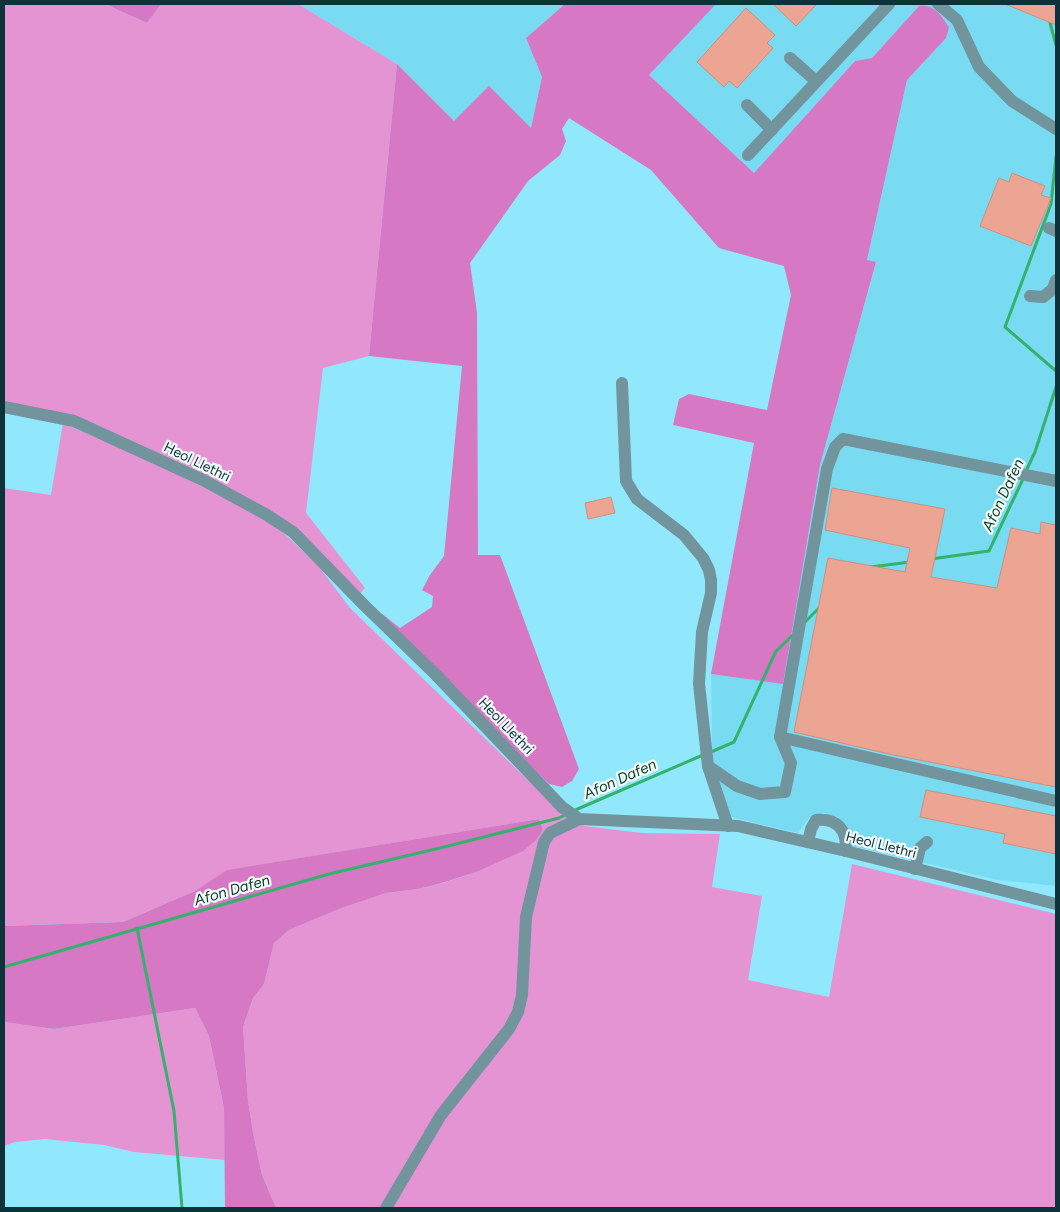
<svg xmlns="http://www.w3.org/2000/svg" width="1060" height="1212" font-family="Figtree,sans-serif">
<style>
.built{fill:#79dbf1}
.green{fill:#e594d3}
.forest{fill:#d678c3}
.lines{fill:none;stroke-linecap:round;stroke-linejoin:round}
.stream{stroke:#33b16d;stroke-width:3}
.building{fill:#eca593;stroke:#d28d7c}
.minor{stroke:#72949d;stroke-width:12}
.labels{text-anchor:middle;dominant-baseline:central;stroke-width:4.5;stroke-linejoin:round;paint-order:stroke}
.street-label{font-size:14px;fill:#0c323a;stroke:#f3fbfd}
.water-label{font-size:15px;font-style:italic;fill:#093c21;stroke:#f3fbfd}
</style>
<rect width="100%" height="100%" fill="#91e8fd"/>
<g class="built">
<polygon points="298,4 565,4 526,38 542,77 531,129 454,121 397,64"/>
<polygon points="716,4 1056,4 1056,886 998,880 852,846 848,829 838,817 824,813 809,818 798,833 731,817 712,757 711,674 783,683 820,465 876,263 867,261 907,80 946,38 919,6 872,58 855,61 754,173 649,75"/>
</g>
<g class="green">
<polygon points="4,4 105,4 147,23 161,4 298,4 397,64 369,356 323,368 306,513 365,588 356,598 293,532 74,421 4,407"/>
<polygon points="63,423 190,479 262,516 287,536 319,567 350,608 561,812 584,826 642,833 720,834 712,887 762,896 748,980 829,997 852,864 1056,914 1056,1208 276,1208 262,1175 253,1133 248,1100 243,1027 253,998 264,984 274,943 289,930 339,909 386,893 418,889 443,883 476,872 543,830 539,819 228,870 195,891 123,922 4,926 4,488 51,495"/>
<polygon points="195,1008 209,1036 224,1108 225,1160 134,1152 104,1145 45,1139 15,1142 4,1146 4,1022 54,1029"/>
</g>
<g class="forest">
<polygon points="105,4 161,4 147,23"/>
<path d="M565,4H716L649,75L754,173L855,61L872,58L919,6C934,4 941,15 949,27L946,38L907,80L867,260L876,262L820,465L783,684L711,674L754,443L673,425L679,399L689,394L767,410L791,295L784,266L719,248L651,170L569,118L562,129L566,141L560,155L528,181L470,263L477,313L478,555H500L579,769L572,781L562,787L549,784L384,624L381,613L400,628L432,607L433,596L422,590L430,575L444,556L462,366L369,356L397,64L454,121L489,86L531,128L542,77L526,38Z"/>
<polygon points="539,819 543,830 536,840 523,851 476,872 442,883 418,889 386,893 339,909 289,930 274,943 264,984 253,998 243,1027 248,1100 253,1133 262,1175 276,1208 225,1208 224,1108 209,1036 195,1008 54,1029 4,1022 4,926 123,922 195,891 227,870"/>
</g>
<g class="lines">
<g class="stream">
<polyline points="1049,19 1056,45"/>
<polyline points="1056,157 1051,204 1005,327 1056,371"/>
<polyline points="1026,471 1035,452 1056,387"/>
<polyline points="931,559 989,551 1023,479"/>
<polyline points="871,567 910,562"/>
<polyline points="804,623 821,606"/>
<polyline points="711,752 734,742 776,651 793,635"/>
<polyline points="573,811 703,755"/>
<polyline points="137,928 174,1111 182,1208"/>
<polyline points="4,967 329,874 440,848 559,818 567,814"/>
</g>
</g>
<g class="building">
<polygon points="773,4 817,4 796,26"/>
<polygon points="1005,4 1056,4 1056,25"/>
<polygon points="746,8 775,35 767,43 773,48 737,88 729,81 724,87 697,62"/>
<polygon points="1012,173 1045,186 1041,195 1051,198 1031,246 980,226 999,178 1009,182"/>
<polygon points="832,488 945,509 931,577 997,588 1011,528 1040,534 1041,522 1056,525 1056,787 889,754 794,732 828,558 905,572 910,548 825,530"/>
<polygon points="611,497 615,513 588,519 585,503"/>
<polygon points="926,790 1056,816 1056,854 1003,843 1005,834 920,817"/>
</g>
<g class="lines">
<g class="minor">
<polyline points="938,4 957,20 979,67 1012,101 1056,129"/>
<polyline points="790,58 816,81"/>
<polyline points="747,105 772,130"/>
<polyline points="748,155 889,4"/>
<polyline points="1049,228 1056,231"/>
<polyline points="1030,296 1043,297 1053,289 1056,280"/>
<polyline points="622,383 626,481 637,499 684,535 703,558 709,570 711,580 711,593 702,632 699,684 708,766 728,826"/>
<polyline points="4,407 74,421 203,480 267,515 293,532 364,605 436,675 562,807 579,819 738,826 846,851 1056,904"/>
<polyline points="780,737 1056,801"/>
<polyline points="708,766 737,786 760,794 785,792 791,763 780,737 827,469 835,447 843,439 1056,481"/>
<path d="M808,842L811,829L816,820C838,818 847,830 846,851"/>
<polyline points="915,869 920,848 927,842"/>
<polyline points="386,1208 441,1115 509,1029 518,1012 522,995 526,917 544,842 550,833 579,819"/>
</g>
</g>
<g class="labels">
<g class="street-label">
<text transform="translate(197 462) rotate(26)">Heol Llethri</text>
<text transform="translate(506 726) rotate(46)">Heol Llethri</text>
<text transform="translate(881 845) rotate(14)">Heol Llethri</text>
</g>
<g class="water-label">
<text transform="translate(1003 495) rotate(-65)">Afon Dafen</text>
<text transform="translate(620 779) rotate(-24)">Afon Dafen</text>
<text transform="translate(232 890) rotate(-16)">Afon Dafen</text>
</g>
</g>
<rect width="1060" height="1212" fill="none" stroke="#0c323a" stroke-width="10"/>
</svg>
